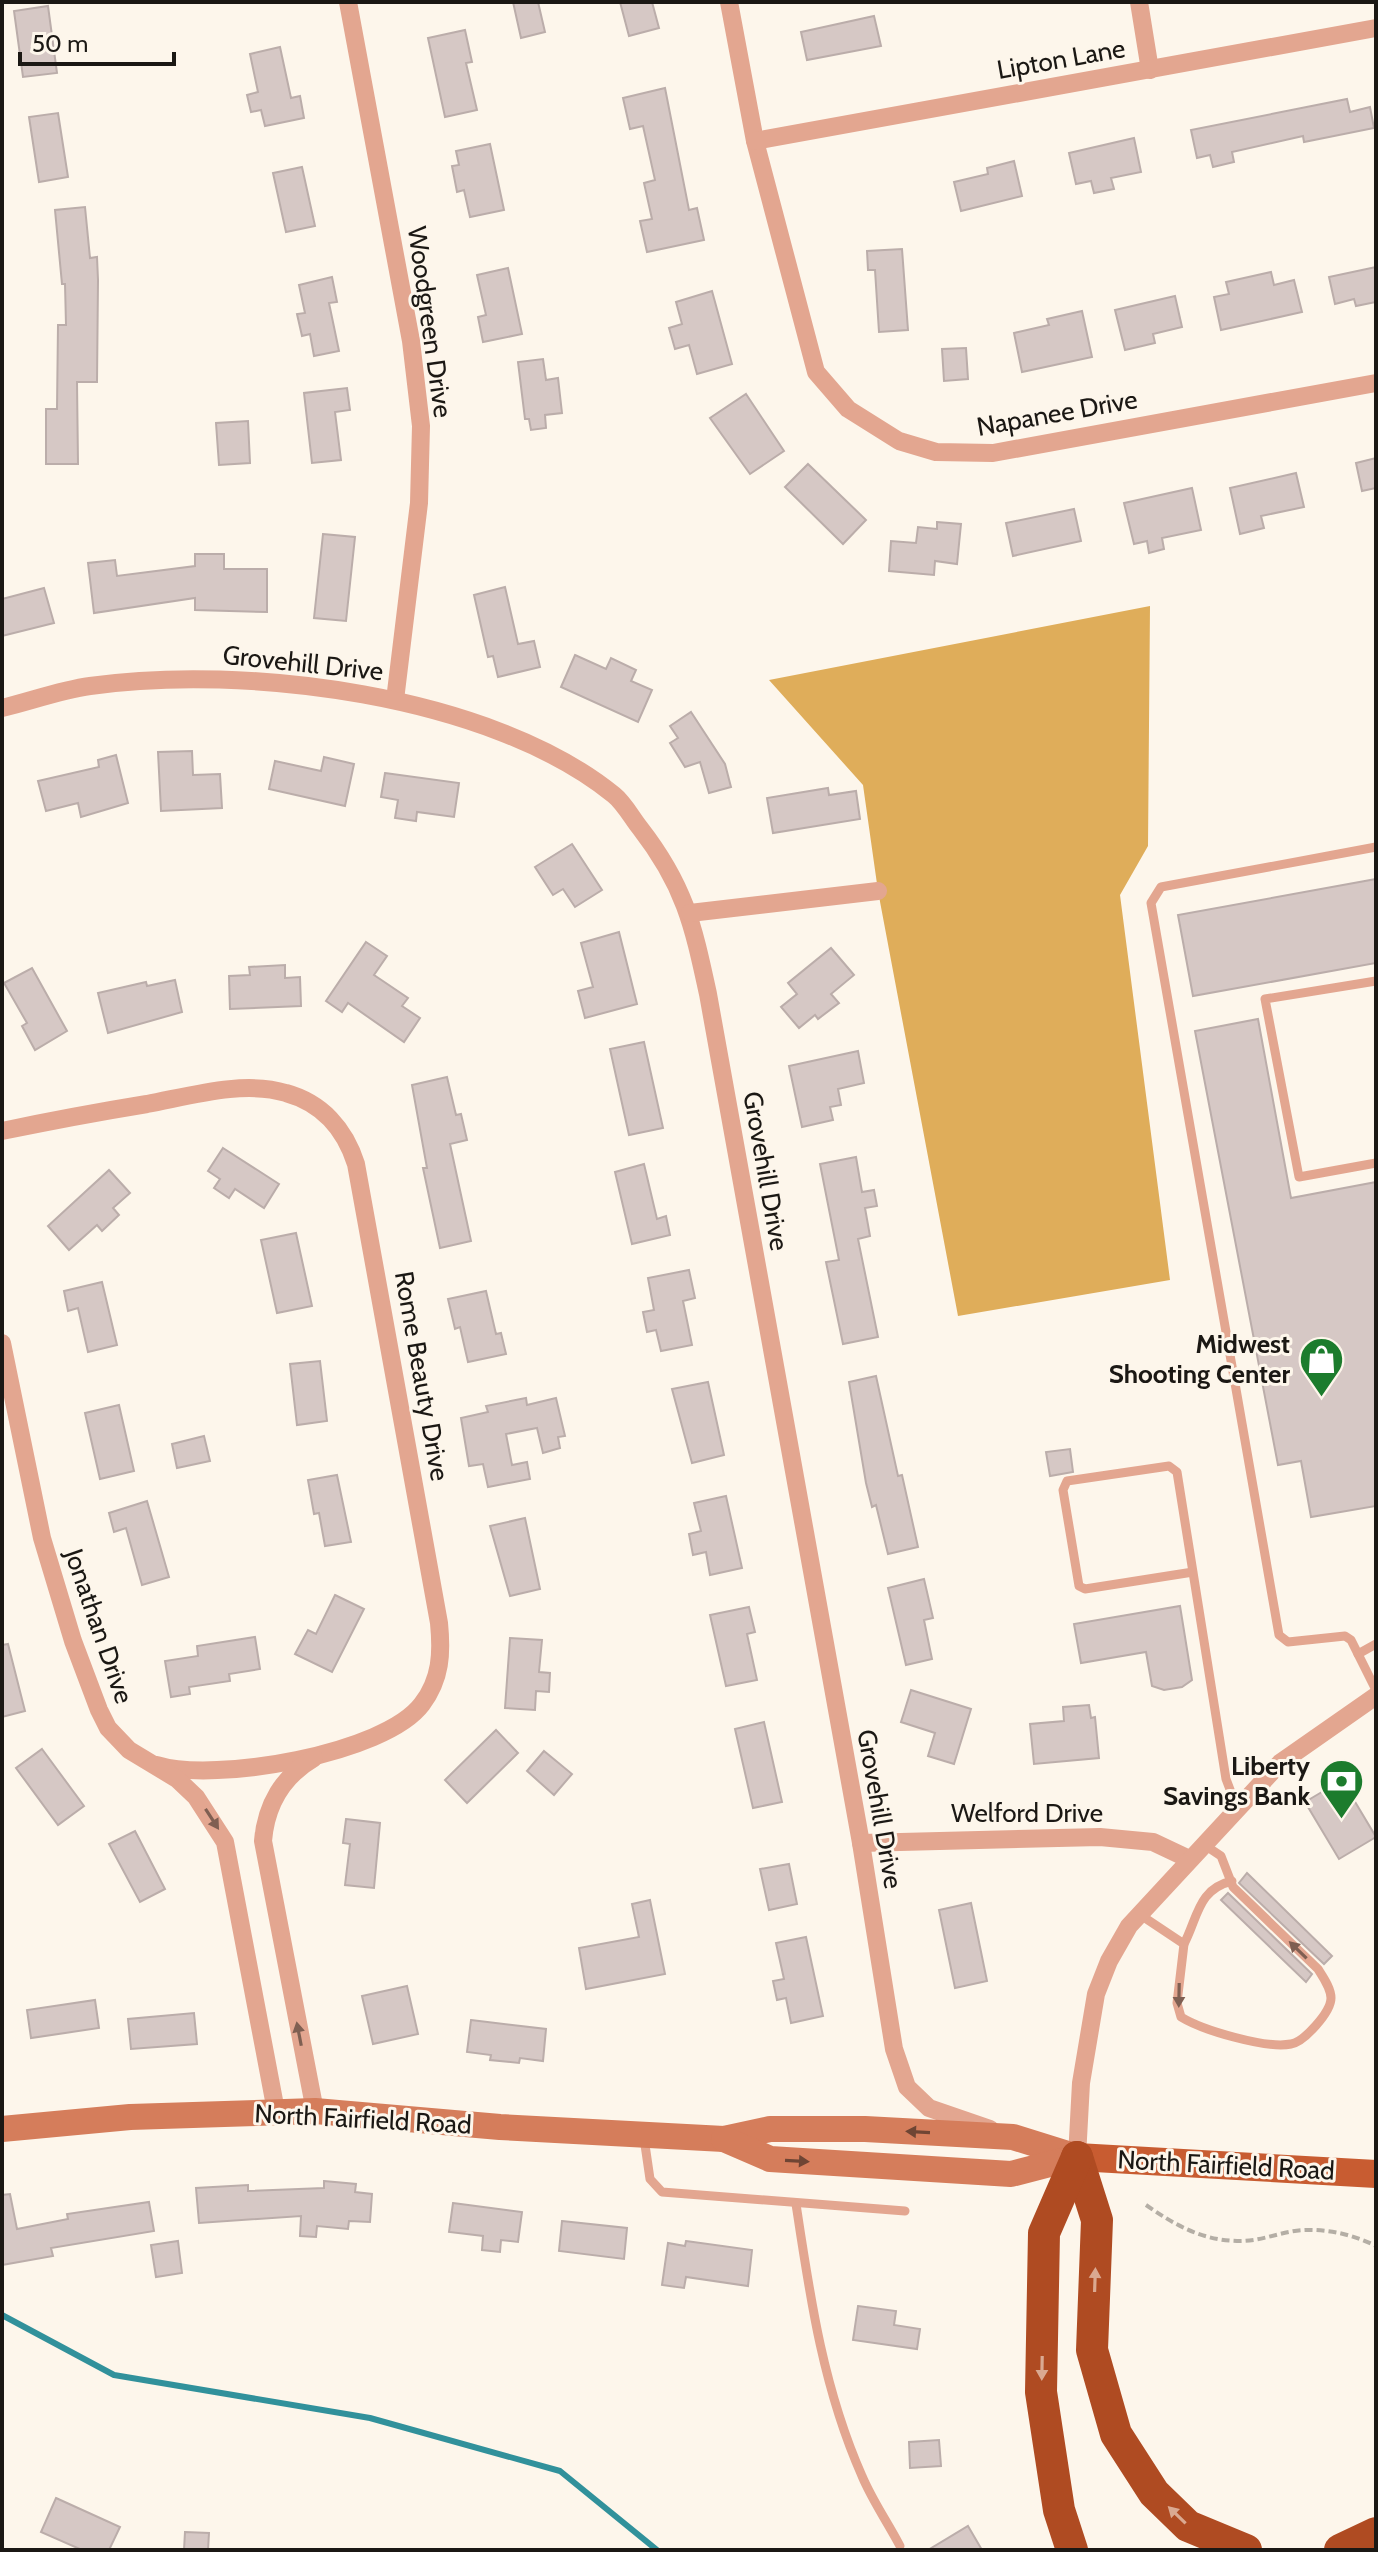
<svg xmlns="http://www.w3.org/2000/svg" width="1378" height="2552" font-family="Cabin,sans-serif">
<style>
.forest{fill:#dfad5a}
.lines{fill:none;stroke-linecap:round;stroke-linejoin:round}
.stream{stroke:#31919b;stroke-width:6}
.building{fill:#d6c8c5;stroke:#bbadaa;stroke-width:2}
.path{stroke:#b4aea5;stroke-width:4;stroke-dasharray:8 4;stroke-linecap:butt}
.service{stroke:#e3a690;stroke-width:9}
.minor{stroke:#e3a690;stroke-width:18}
.secondary{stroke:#d57d5b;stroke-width:26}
.primary{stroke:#c85c31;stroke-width:28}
.motorway{stroke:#af4b22;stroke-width:32}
.oneway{fill:#7f5f52}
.oneway2{fill:#6f4534}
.oneway3{fill:#daa991}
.labels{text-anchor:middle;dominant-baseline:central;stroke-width:6;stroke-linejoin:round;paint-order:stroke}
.street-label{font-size:26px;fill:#1b1814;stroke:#fdf6eb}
.poi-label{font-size:26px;font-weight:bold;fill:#1b1814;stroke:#fdf6eb;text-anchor:end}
</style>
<rect width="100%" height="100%" fill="#fdf6eb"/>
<polygon class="forest" points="1150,606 1148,846 1120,895 1170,1280 958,1316 878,891 863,785 769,680"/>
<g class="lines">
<polyline class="stream" points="2,2315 114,2375 370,2418 560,2471 657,2550"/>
</g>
<g class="building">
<polygon points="513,2 538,2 545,32 521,38"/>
<polygon points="620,2 652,2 659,28 629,36"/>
<polygon points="48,6 57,73 23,77 14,11"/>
<polygon points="874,16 881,46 807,60 801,32"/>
<polygon points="465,30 472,62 466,63 477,110 445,117 428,38"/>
<polygon points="280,47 291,98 300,96 304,118 265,126 261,110 251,112 247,95 258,92 250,54"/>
<polygon points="665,88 689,210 697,208 704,240 647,252 640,221 652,219 644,183 655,180 643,126 630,129 623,98"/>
<polygon points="1347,99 1350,112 1370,107 1374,128 1304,142 1303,136 1232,152 1234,162 1213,167 1210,155 1197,158 1191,130"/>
<polygon points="58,113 68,177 39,182 29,117"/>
<polygon points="1134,138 1141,172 1111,178 1114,189 1094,193 1091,181 1076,184 1069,153"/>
<polygon points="490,144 504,210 470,217 464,190 457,192 452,166 459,165 456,151"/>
<polygon points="1014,161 1022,196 961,211 954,182 988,174 987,168"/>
<polygon points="302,167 315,226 286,232 273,173"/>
<polygon points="85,207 90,258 97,257 98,280 97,382 77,382 78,464 46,464 46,409 57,409 58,325 66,325 65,284 62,284 55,210"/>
<polygon points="902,249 908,330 879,332 875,270 868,270 867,251"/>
<polygon points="1376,267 1376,302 1356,306 1354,299 1335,304 1329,277"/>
<polygon points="508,268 522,334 483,342 478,317 486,315 477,275"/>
<polygon points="1271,272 1274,285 1294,280 1302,312 1221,330 1214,297 1229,294 1226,282"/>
<polygon points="332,277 337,302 329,303 339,351 314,356 310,334 302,336 297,314 305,313 299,285"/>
<polygon points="712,291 732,364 697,374 689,345 675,349 669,328 682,324 676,302"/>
<polygon points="1175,296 1182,327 1153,334 1155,343 1125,350 1115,310"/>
<polygon points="1082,311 1092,357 1022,372 1014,333 1049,325 1047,319"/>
<polygon points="966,348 968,379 944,381 942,349"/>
<polygon points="543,359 546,380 558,378 562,413 545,415 546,428 531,430 529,419 525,419 518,362"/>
<polygon points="347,388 350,410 335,412 341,460 312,463 304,393"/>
<polygon points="746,394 784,451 750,474 710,418"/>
<polygon points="248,421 250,463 219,465 216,423"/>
<polygon points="1376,458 1376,488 1362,491 1356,463"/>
<polygon points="808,464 866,520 843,544 785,487"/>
<polygon points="1296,473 1304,507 1261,516 1264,528 1240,534 1230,488"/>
<polygon points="1192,488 1201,530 1162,538 1164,549 1149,553 1147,541 1134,544 1124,503"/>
<polygon points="1074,509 1081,541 1013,556 1006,523"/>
<polygon points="937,522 961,524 957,564 935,561 934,575 889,571 891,541 916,543 918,527 937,529"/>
<polygon points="323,534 355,537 346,621 314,618"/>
<polygon points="195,554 224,554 224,569 267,569 267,612 195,610 195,598 94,613 88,563 115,560 117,576 195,566"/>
<polygon points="505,587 518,644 534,641 540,667 498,677 493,656 488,657 474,595"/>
<polygon points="44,588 54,623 2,636 2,599"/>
<polygon points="575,655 606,669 611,658 636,670 631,681 652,690 638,722 561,687"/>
<polygon points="691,712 725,764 731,787 709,793 700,762 685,767 670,743 678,738 670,726"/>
<polygon points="192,751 193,775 220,774 222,808 161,811 158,752"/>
<polygon points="116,755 128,803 81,817 78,803 46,811 38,781 99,767 98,760"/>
<polygon points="324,757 354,764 345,806 269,789 275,761 321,771"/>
<polygon points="385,773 459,783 454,817 417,812 416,821 395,818 398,800 381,797"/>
<polygon points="828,788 829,795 856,791 860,819 773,833 767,798"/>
<polygon points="572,844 602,890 575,907 563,889 553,895 535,867"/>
<polygon points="1376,879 1376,963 1193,996 1178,915"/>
<polygon points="619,932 637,1004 585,1018 578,991 593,987 581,943"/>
<polygon points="366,942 387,956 374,975 408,998 402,1006 420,1018 404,1042 348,1003 342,1012 326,1001"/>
<polygon points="831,948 854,975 831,994 839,1003 818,1019 815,1015 799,1028 781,1007 797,994 788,983"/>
<polygon points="285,965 285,978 300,977 301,1006 230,1009 229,976 250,975 249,967"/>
<polygon points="32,968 67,1031 35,1050 22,1026 27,1023 4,983"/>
<polygon points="175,980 182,1012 108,1033 98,993 146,982 147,986"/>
<polygon points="1258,1019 1291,1198 1376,1182 1376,1506 1311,1517 1301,1461 1278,1465 1195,1031"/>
<polygon points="644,1042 663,1128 629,1135 610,1049"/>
<polygon points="858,1051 864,1083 838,1089 841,1105 830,1107 833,1120 802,1127 789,1066"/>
<polygon points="447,1077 456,1115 461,1114 467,1140 450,1144 471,1241 440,1248 423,1168 427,1168 412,1085"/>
<polygon points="223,1148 279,1184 264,1208 235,1189 229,1198 214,1188 220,1179 208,1171"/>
<polygon points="856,1157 862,1192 874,1190 877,1206 865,1208 870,1236 858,1239 878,1337 843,1344 826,1262 839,1260 820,1164"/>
<polygon points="644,1164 657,1219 666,1216 670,1235 632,1244 615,1172"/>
<polygon points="109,1170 130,1193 113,1208 119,1215 102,1231 97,1225 69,1250 48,1226"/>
<polygon points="296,1233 312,1306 277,1313 261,1240"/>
<polygon points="689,1270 695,1298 683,1301 692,1345 661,1351 656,1330 647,1332 643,1312 654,1310 648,1278"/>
<polygon points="102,1282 117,1345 88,1352 78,1308 68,1311 64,1291"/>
<polygon points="486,1291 496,1334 501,1333 506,1354 468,1362 460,1327 455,1329 448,1299"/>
<polygon points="320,1361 327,1421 297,1425 290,1364"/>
<polygon points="876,1376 898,1476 902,1475 918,1547 888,1554 876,1505 872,1507 866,1483 849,1382"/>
<polygon points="708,1382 724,1455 692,1463 672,1389"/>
<polygon points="526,1398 527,1405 556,1398 565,1436 558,1437 560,1448 543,1453 537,1428 506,1434 512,1465 527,1462 530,1479 488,1487 483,1464 469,1466 461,1418 488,1412 486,1406"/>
<polygon points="119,1405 134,1471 100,1479 85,1413"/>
<polygon points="204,1436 210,1461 177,1468 172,1444"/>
<polygon points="1070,1449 1073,1472 1050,1476 1046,1452"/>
<polygon points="337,1475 351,1542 325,1546 319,1513 314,1514 308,1480"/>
<polygon points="726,1496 742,1568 710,1575 706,1552 693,1555 689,1534 701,1531 694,1503"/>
<polygon points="147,1501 169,1577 142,1585 126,1528 114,1532 109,1513"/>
<polygon points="525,1518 540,1589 510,1596 490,1526"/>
<polygon points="924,1579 933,1618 924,1620 932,1659 906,1665 888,1588"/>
<polygon points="335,1595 364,1609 332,1672 295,1654 308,1630 316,1634"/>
<polygon points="1180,1606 1192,1680 1182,1687 1164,1690 1152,1686 1146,1652 1081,1663 1074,1624"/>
<polygon points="749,1607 755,1632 747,1634 757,1680 726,1686 710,1615"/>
<polygon points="255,1637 260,1669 229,1674 230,1681 189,1687 190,1694 171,1697 165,1661 198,1656 197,1646"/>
<polygon points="510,1638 542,1640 539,1672 550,1673 549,1692 536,1691 535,1710 505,1708"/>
<polygon points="8,1644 25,1711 2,1717 2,1645"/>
<polygon points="911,1690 971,1709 954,1764 928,1756 935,1733 901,1722"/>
<polygon points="1089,1705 1091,1718 1095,1717 1099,1758 1034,1764 1030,1724 1064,1721 1063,1707"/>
<polygon points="764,1722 782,1802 753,1808 735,1729"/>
<polygon points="496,1730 518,1753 467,1803 445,1780"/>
<polygon points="42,1749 84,1806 58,1825 16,1768"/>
<polygon points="544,1751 572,1774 554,1795 527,1771"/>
<polygon points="1342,1780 1376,1837 1339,1859 1305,1802"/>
<polygon points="346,1819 380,1823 374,1888 345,1885 350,1844 343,1843"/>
<polygon points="135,1831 165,1889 140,1902 109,1844"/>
<polygon points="789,1864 797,1904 769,1910 760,1869"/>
<polygon points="1247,1873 1332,1956 1324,1964 1239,1883"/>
<polygon points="1228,1893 1312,1974 1306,1982 1221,1900"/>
<polygon points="650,1900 665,1974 586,1989 579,1948 639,1937 632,1904"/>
<polygon points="971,1903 987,1981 955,1988 939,1910"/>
<polygon points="806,1937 823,2016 791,2023 786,1998 777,2000 773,1981 784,1979 776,1943"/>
<polygon points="407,1986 418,2034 373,2044 362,1996"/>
<polygon points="95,2000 99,2028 31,2038 27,2010"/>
<polygon points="194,2013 197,2044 131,2049 128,2019"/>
<polygon points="471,2020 546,2029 543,2061 520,2058 519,2063 490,2060 491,2055 467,2052"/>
<polygon points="324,2181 356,2184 355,2192 372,2194 370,2222 349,2221 348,2229 317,2226 316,2237 300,2236 301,2216 199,2223 196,2188 248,2185 248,2191 324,2188"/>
<polygon points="10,2194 17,2229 68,2219 67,2214 149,2202 154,2231 51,2248 53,2256 2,2265 2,2195"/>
<polygon points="453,2203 522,2212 518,2242 501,2240 500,2252 482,2250 483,2236 449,2232"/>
<polygon points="562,2221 627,2228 624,2259 559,2251"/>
<polygon points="178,2241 182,2273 156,2277 151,2245"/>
<polygon points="686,2241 752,2250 748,2286 686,2277 684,2288 662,2285 668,2243 685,2246"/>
<polygon points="858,2306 896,2311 894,2325 920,2329 917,2349 853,2340"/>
<polygon points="939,2440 941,2466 910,2468 909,2442"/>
<polygon points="56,2498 120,2527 109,2550 82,2550 41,2532"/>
<polygon points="968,2526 982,2550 928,2550"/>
<polygon points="185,2532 209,2533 208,2550 184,2550"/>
</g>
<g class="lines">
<path class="path" d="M1146,2205C1175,2225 1201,2240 1237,2241C1260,2242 1282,2231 1304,2230C1329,2229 1354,2235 1376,2246"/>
<g class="service">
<polyline points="1376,847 1161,887 1151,903 1279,1635 1288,1642 1345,1636 1351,1640 1376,1690"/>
<polyline points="1376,981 1265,999 1299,1177 1376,1163"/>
<polyline points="1193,1572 1085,1589 1079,1586 1063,1490 1067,1481 1169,1466 1177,1472 1226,1779 1237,1808"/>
<polyline points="1358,1654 1376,1644"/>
<path d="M1139,1914L1184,1944L1177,2003L1181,2017C1202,2030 1266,2049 1291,2044C1304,2042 1331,2012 1331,1998C1331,1988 1323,1977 1318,1969L1233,1887L1221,1856L1203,1844"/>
<path d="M1184,1944C1198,1917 1198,1889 1232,1881"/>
<polyline points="644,2138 650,2179 662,2192 905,2211"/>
<path d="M796,2204C810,2297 823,2388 862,2476C872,2500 888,2523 900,2546"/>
</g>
<g class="minor">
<polyline points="348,2 411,341 421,426 419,503 395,700"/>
<polyline points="729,2 755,141 816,372 848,409 899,441 936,452 993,453 1376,383"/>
<polyline points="1139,2 1150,70"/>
<polyline points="755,141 1376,28"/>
<path d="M2,708C31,701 61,690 90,686C244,664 490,694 614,795C624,803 632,818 640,828C685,886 693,925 708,994L861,1843L894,2049L907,2087L929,2108L990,2129"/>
<polyline points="690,913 878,891"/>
<path d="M2,1131C50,1121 98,1112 147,1104C190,1096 243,1080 286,1093C322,1103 345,1129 356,1164L439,1623C442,1653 441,1679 422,1704C385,1754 214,1783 157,1765"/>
<polyline points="2,1343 42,1538 73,1641 99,1710 108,1728 129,1750 177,1779 196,1797 225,1842 276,2111"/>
<path d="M314,1758C283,1776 266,1805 263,1841L315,2111"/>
<polyline points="861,1843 1100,1837 1153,1842 1189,1859"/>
<polyline points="1077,2157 1081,2083 1096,1994 1109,1961 1129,1926 1280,1763 1376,1696"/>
</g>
<g class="secondary">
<polyline points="2,2129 130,2117 315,2111 500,2127 724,2139 770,2129 865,2129 1013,2137 1077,2157"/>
<polyline points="724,2139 770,2159 1011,2174 1077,2157"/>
</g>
<polyline class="primary" points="1077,2157 1376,2174"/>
<g class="motorway">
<polyline points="1077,2157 1097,2220 1092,2350 1116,2434 1154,2493 1188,2526 1246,2550"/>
<polyline points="1072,2550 1059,2510 1041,2392 1044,2233 1077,2157"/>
<polyline points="1340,2550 1376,2533"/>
</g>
</g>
<defs><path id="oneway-solid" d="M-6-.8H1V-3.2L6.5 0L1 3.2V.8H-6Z" transform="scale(2)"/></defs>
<g class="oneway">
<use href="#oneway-solid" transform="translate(212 1819) rotate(57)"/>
<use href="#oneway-solid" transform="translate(1298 1950) rotate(-136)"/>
<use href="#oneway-solid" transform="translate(1179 1995) rotate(91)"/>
<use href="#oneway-solid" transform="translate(299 2034) rotate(-101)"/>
</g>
<g class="oneway2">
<use href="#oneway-solid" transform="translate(918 2132) rotate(-177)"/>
<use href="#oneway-solid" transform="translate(797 2161) rotate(3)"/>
</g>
<g class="oneway3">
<use href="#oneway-solid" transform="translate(1095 2280) rotate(-88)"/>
<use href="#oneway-solid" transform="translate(1042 2368) rotate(91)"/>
<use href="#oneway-solid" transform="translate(1177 2515) rotate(-136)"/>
</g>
<defs>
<symbol id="shop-pin" viewBox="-11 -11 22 30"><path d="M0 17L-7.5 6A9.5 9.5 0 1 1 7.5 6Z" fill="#1c7c2d" stroke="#fdf6eb"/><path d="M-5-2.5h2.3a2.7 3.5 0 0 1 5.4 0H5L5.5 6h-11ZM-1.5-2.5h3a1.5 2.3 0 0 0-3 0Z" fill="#fff"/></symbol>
<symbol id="bank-pin" viewBox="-11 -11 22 30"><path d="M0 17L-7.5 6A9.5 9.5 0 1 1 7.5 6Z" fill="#1c7c2d" stroke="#fdf6eb"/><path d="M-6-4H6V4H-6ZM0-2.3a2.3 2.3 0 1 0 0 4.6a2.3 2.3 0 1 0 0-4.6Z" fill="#fff"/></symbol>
</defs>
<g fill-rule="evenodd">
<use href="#shop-pin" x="1296" y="1334" width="51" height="69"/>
<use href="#bank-pin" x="1316" y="1756" width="51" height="69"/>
</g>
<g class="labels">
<g class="street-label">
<text transform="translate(1061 59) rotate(-10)">Lipton Lane</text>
<text transform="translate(430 322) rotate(82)">Woodgreen Drive</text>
<text transform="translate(1057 413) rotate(-10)">Napanee Drive</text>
<text transform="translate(303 663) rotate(6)">Grovehill Drive</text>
<text transform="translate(766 1171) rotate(80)">Grovehill Drive</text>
<text transform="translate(422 1376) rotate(80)">Rome Beauty Drive</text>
<text transform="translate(99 1626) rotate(71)">Jonathan Drive</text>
<text transform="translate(880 1809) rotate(80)">Grovehill Drive</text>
<text x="1027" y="1813">Welford Drive</text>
<text transform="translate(363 2119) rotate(3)">North Fairfield Road</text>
<text transform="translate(1226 2165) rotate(3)">North Fairfield Road</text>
</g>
<g class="poi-label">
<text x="1290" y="1344">Midwest<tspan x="1290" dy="30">Shooting Center</tspan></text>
<text x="1310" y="1766">Liberty<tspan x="1310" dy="30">Savings Bank</tspan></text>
</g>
</g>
<rect width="1378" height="2552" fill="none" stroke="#1b1814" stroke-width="8"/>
<path d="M20 52v12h154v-12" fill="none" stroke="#1b1814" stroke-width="4"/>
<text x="32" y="52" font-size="24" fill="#1b1814" stroke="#fdf6eb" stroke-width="6" paint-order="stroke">50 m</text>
</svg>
